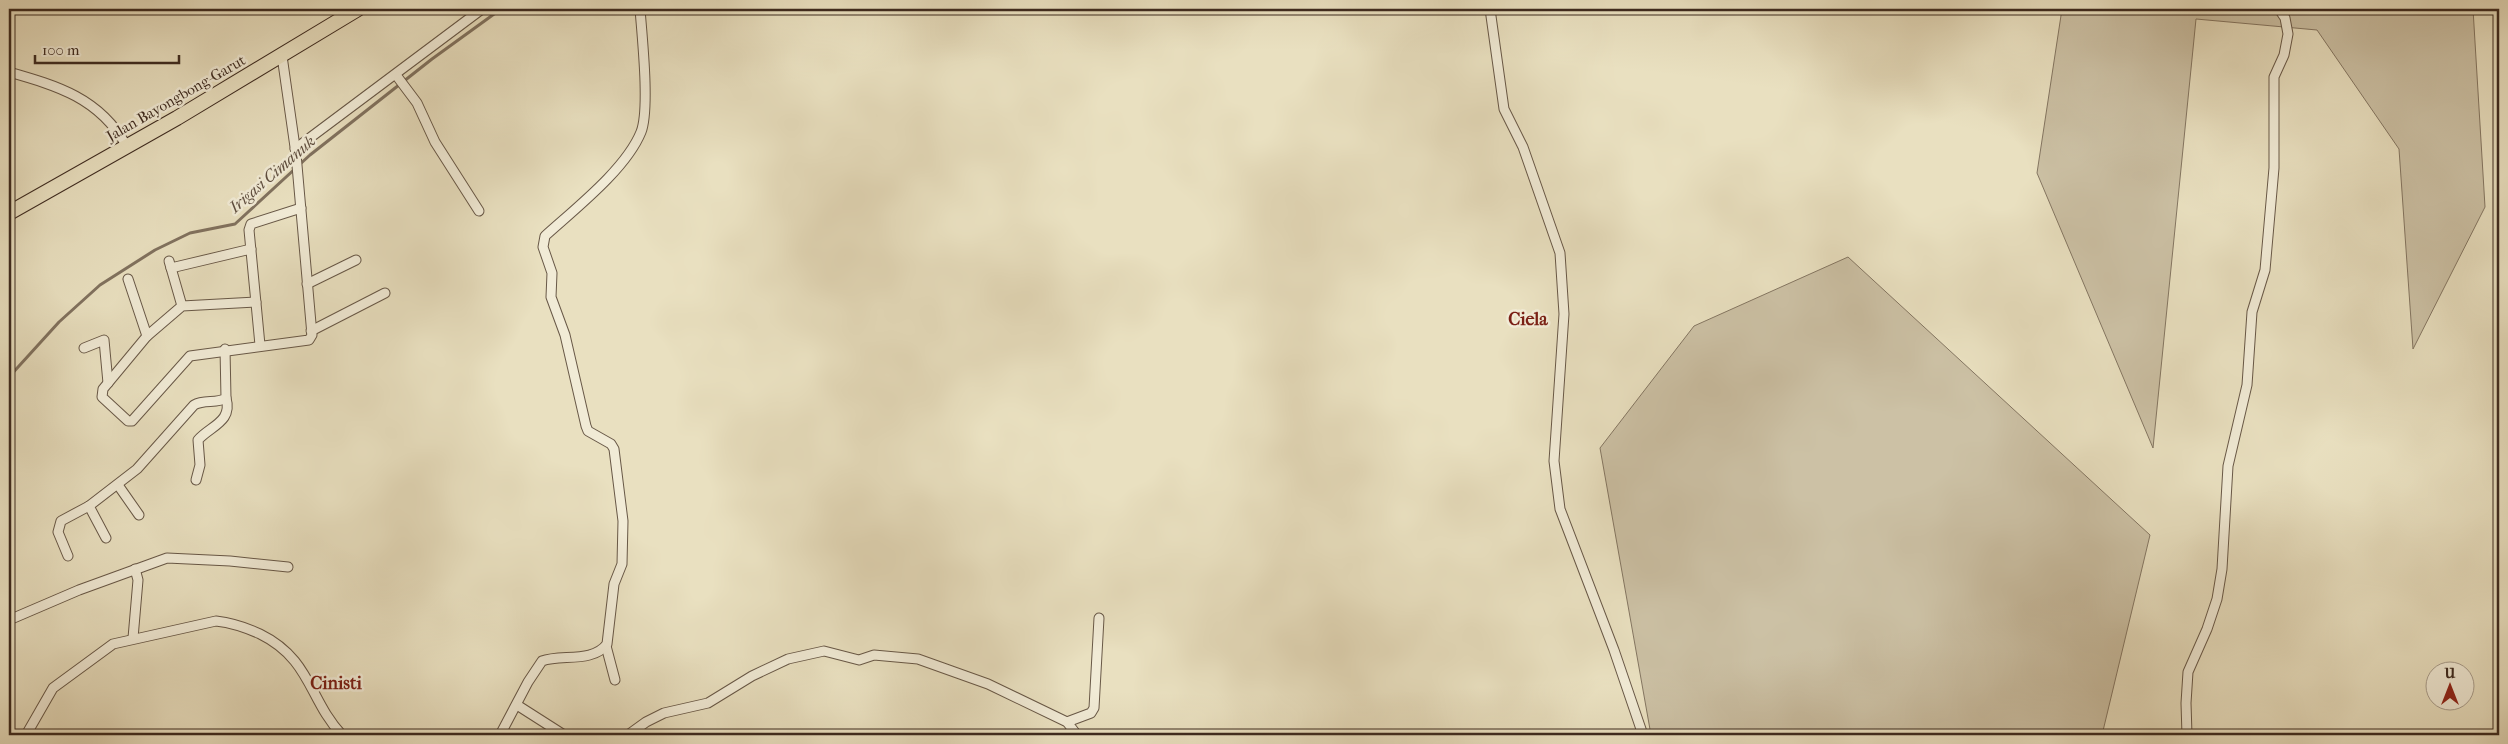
<svg xmlns="http://www.w3.org/2000/svg" width="2508" height="744" font-family="'IM FELL French Canon',serif">
<style>
.green{fill:#ccc1a5;stroke:#847662}
.lines{fill:none;stroke-linecap:round;stroke-linejoin:round}
.stream{stroke:#81725f;stroke-width:3}
.street-casing{stroke:#685847;stroke-width:11}
.primary-casing{stroke:#3d2a1f;stroke-width:16}
.street{stroke:#f1ebd6;stroke-width:9}
.primary{stroke:#e9e0c0;stroke-width:14}
.labels{text-anchor:middle;dominant-baseline:central;stroke-width:5;stroke-linejoin:round;paint-order:stroke}
.street-label{font-size:15px;fill:#3d2a1f;stroke:#f1ebd6}
.water-label{font-size:16px;font-style:italic;fill:#5f4e3f;stroke:#f1ebd6}
.quarter-label{font-size:18px;font-weight:bold;fill:#7a1f14;stroke:#f1ebd6}
</style>
<rect width="100%" height="100%" fill="#e9e0c0"/>
<filter id="stains"><feTurbulence type="fractalNoise" baseFrequency=".004" numOctaves="4"/><feColorMatrix values="0 0 0 0 .2 0 0 0 0 .09 0 0 0 0 .02 0 0 0 .5 -.17"/></filter>
<radialGradient id="worn" r=".72"><stop offset=".6" stop-color="#630" stop-opacity="0"/><stop offset="1" stop-color="#630" stop-opacity=".3"/></radialGradient>
<g class="green">
<polygon points="2062,9 2473,9 2485,207 2413,349 2399,149 2317,30 2196,19 2153,448 2037,173"/>
<polygon points="1848,257 2150,535 2102,735 1651,735 1600,448 1694,326"/>
</g>
<g class="lines">
<polyline class="stream" points="9,377 59,322 100,285 155,250 190,233 235,224 310,155 432,59 501,9"/>
<defs>
<g id="street">
<polyline points="1490,9 1504,109 1523,147 1560,253 1564,314 1554,461 1560,509 1614,650 1643,735"/>
<path d="M9,72C58,86 99,98 126,145"/>
<polyline points="396,75 417,103 435,142 479,211"/>
<polyline points="295,149 482,9"/>
<polyline points="169,261 182,306"/>
<polyline points="171,268 251,249"/>
<polyline points="128,279 147,336"/>
<polyline points="307,284 356,260"/>
<polyline points="256,302 182,306 147,336 103,389 102,397 128,421 132,421 190,356 309,340 312,335 296,154 282,56"/>
<polyline points="311,331 385,293"/>
<polyline points="260,345 249,230 251,224 301,208"/>
<polyline points="84,348 104,340 108,383"/>
<path d="M196,480L200,465L198,440C210,426 233,422 226,398"/>
<polyline points="118,485 139,515"/>
<polyline points="89,506 106,538"/>
<path d="M68,556L58,532L61,521L89,506L137,469L194,405C204,399 217,404 226,398L225,349"/>
<polyline points="9,620 79,590 167,558 230,561 288,567"/>
<polyline points="133,638 138,580 135,569"/>
<polyline points="606,646 615,680"/>
<polyline points="517,705 564,735"/>
<polyline points="1067,722 1091,713 1094,708 1099,618"/>
<path d="M26,735L53,688L113,644L216,621C233,623 245,627 260,634C311,659 309,700 342,735"/>
<path d="M500,735L528,682L542,661C561,654 593,663 607,644L614,584L622,564L623,521L614,449L611,444L588,431L586,426L565,335L551,297L552,273L543,247L545,236C576,208 626,169 641,132C650,109 642,36 640,9"/>
<polyline points="628,735 646,722 664,713 708,703 752,676 788,659 824,651 859,660 874,655 918,659 988,684 1067,722 1077,735"/>
<polyline points="2187,735 2186,703 2188,672 2207,629 2217,599 2222,569 2228,466 2247,385 2252,312 2265,270 2274,168 2274,77 2284,55 2288,34 2285,18 2279,9"/>
</g>
<polyline id="primary" points="9,213 177,118 358,9"/>
</defs>
<use href="#street" class="street-casing"/>
<use href="#primary" class="primary-casing"/>
<use href="#street" class="street"/>
<use href="#primary" class="primary"/>
</g>
<g class="labels">
<g class="street-label">
<text transform="translate(176 98) rotate(-30)">Jalan Bayongbong-Garut</text>
</g>
<g class="water-label">
<text transform="translate(272 174) rotate(-41)">Irigasi Cimanuk</text>
</g>
<g class="quarter-label">
<text x="1528" y="319">Ciela</text>
<text x="336" y="683">Cinisti</text>
</g>
</g>
<rect width="2508" height="744" fill="none" stroke="#e9e0c0" stroke-width="30"/>
<rect x="10" y="10" width="2488" height="724" fill="none" stroke="#3d2a1f" stroke-width="2.5"/>
<rect x="15" y="15" width="2478" height="714" fill="none" stroke="#3d2a1f"/>
<g transform="translate(2450 686)"><circle r="24" fill="#f1ebd6" stroke="#a99e8d"/>
<path d="M0-4L9 19L0 12L-9 19Z" fill="#8f2418"/>
<text y="-8" font-size="14" font-weight="bold" text-anchor="middle" fill="#3d2a1f">U</text>
</g>
<path d="M35 55v8h144v-8" fill="none" stroke="#3d2a1f" stroke-width="2.5"/>
<text x="42" y="55" font-size="15" fill="#3d2a1f" stroke="#f1ebd6" stroke-width="4" paint-order="stroke">100 m</text>
<rect width="100%" height="100%" filter="url(#stains)"/>
<rect width="100%" height="100%" fill="url(#worn)"/>
</svg>
